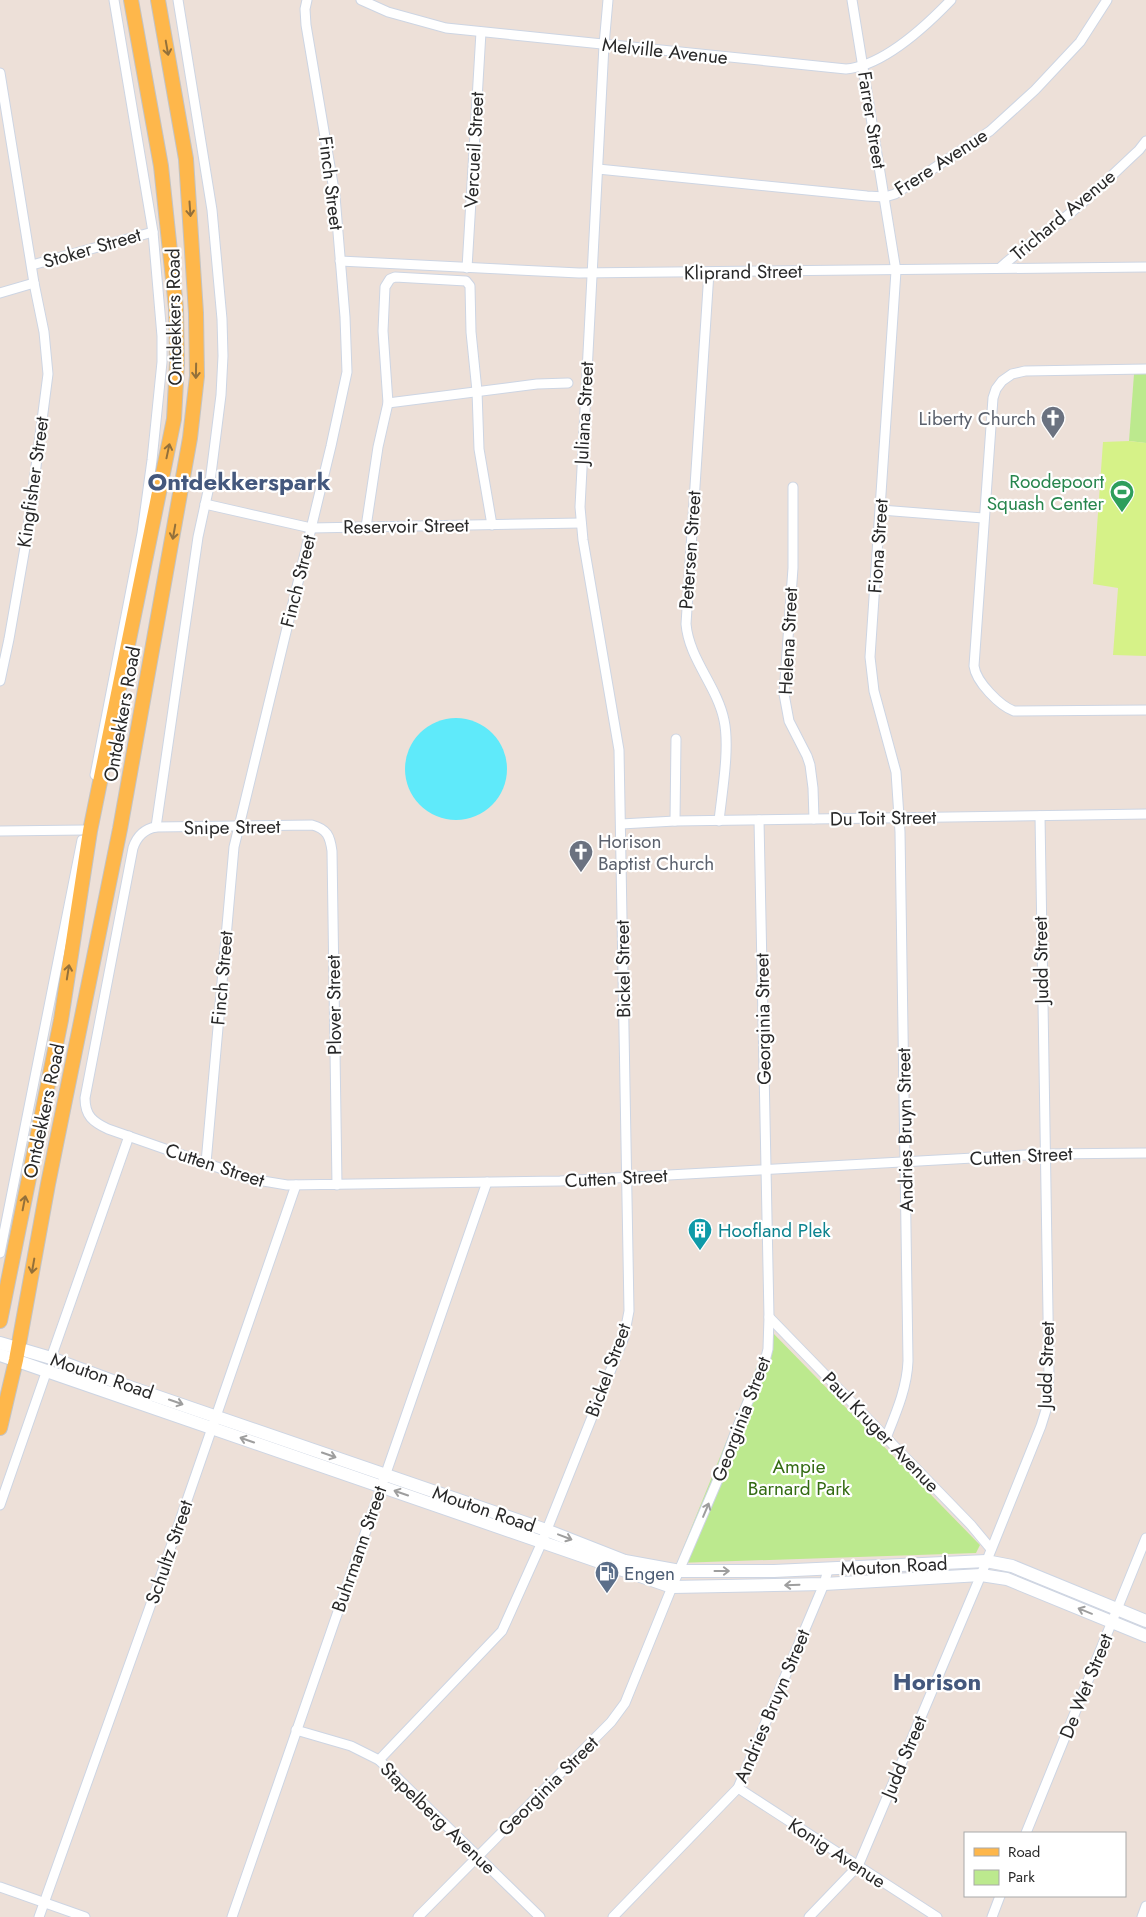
<svg xmlns="http://www.w3.org/2000/svg" width="1146" height="1917" font-family="Jost,sans-serif">
<style>
.green{fill:#bce98e}
.pitch{fill:#d6f288}
.water{fill:#5feafa}
.lines{fill:none;stroke-linecap:round;stroke-linejoin:round}
.street-casing{stroke:#cdd5e3;stroke-width:11}
.secondary-casing{stroke:#cdd5e3;stroke-width:14}
.primary-casing{stroke:#c3c3c3;stroke-width:16}
.street{stroke:#fff;stroke-width:9}
.secondary{stroke:#fff;stroke-width:12}
.primary{stroke:#feb74b;stroke-width:14}
.oneway{stroke:#93703a}
.oneway2{stroke:#9e9e9e}
.labels{text-anchor:middle;dominant-baseline:central;stroke-width:4.5;stroke-linejoin:round;paint-order:stroke}
.street-label{font-size:19px;fill:#282828;stroke:#fff}
.worship-label{font-size:19px;fill:#5b616d;stroke:#fff;text-anchor:end}
.leisure-label{font-size:19px;fill:#27864d;stroke:#fff;text-anchor:end}
.culture-label{font-size:19px;fill:#0d838f;stroke:#fff;text-anchor:start}
.park-label{font-size:19px;fill:#336b12;stroke:#fff}
.service-label{font-size:19px;fill:#4e5e75;stroke:#fff;text-anchor:start}
.district-label{font-size:24px;font-weight:bold;fill:#44587d;stroke:#fff}
</style>
<rect width="100%" height="100%" fill="#ede0d8"/>
<g class="green">
<polygon points="1134,374 1146,374 1146,443 1129,441"/>
<polygon points="771,1331 980,1545 976,1553 677,1563"/>
</g>
<polygon class="pitch" points="1129,441 1146,443 1146,656 1113,655 1118,588 1093,584 1103,442"/>
<circle class="water" cx="456" cy="769" r="51"/>
<g class="lines">
<defs>
<g id="street">
<path d="M361,0L388,12L446,28L846,69C884,66 926,26 951,0"/>
<path d="M852,0L896,271L870,657L874,691L896,772L900,832L908,1361C907,1388 896,1413 886,1438"/>
<polyline points="0,73 34,283 44,332 48,374 27,536 9,639 0,681"/>
<polyline points="598,169 867,196 885,197 895,194 990,131 1035,90 1080,42 1107,0"/>
<polyline points="340,261 579,273 1146,267"/>
<polyline points="32,265 153,232"/>
<path d="M1001,267C1022,248 1046,233 1068,215C1093,195 1115,172 1139,150L1146,141"/>
<polyline points="467,268 481,32"/>
<path d="M709,272L686,624C689,659 717,686 724,720C730,748 722,792 719,821"/>
<polyline points="0,293 34,283"/>
<path d="M1146,369L1025,371L1012,374L1002,381L996,389L993,398L974,666C976,682 1000,706 1014,711L1146,710"/>
<polyline points="388,403 537,384 568,383"/>
<polyline points="793,487 793,568 784,694 789,721 807,756 810,765 813,788 814,819"/>
<polyline points="205,504 311,528 581,523"/>
<polyline points="881,510 983,518"/>
<polyline points="366,527 378,447 388,403 383,331 385,287 390,279 395,277 466,281 470,286 471,332 477,391 479,449 492,525"/>
<polyline points="95,775 142,533 152,460 162,362 162,336 153,232 114,0"/>
<polyline points="675,821 676,739"/>
<polyline points="621,824 675,821 1146,814"/>
<polyline points="156,827 198,537 210,482 221,395 223,356 222,319 212,210 178,0"/>
<polyline points="0,831 84,830"/>
<polyline points="206,1163 234,847 331,446 347,372 345,317 335,196 306,25 305,9 307,0"/>
<path d="M337,1185L332,851C330,836 327,829 312,825L156,827C144,829 137,836 133,848L85,1098C85,1116 93,1122 108,1129L251,1179L287,1185L560,1181L1045,1154L1146,1153"/>
<polyline points="0,1253 82,840"/>
<polyline points="769,1317 971,1525 991,1549"/>
<polyline points="51,1358 129,1136"/>
<polyline points="0,1505 47,1370"/>
<polyline points="296,1730 351,1746 379,1760 540,1917"/>
<polyline points="379,1760 502,1631 542,1542 624,1337 629,1311 619,750 583,540 580,507 604,45 608,0"/>
<polyline points="738,1788 937,1917"/>
<polyline points="1026,1833 1146,1538"/>
<polyline points="0,1887 85,1917"/>
<polyline points="39,1917 157,1587 296,1185"/>
<polyline points="232,1917 487,1182"/>
<polyline points="418,1917 611,1722 625,1703 672,1587 719,1477 737,1428 765,1361 768,1349 769,1317 759,820"/>
<polyline points="613,1917 738,1788 824,1584 828,1570"/>
<polyline points="809,1917 858,1866 981,1575 1041,1426 1046,1410 1049,1376 1040,816"/>
<polyline points="992,1917 1000,1896"/>
<polyline points="1142,1917 1146,1906"/>
</g>
<g id="secondary">
<polyline points="0,1343 51,1358 121,1384 546,1530 625,1561 680,1571 774,1571 986,1561 1012,1566 1146,1621"/>
<polyline points="0,1355 672,1587 824,1584 981,1575 1007,1579 1146,1636"/>
</g>
<g id="primary">
<polyline points="0,1321 61,1020 90,831 174,419 177,363 176,308 161,166 131,0"/>
<polyline points="0,1428 16,1360 48,1184 120,829 190,438 197,376 196,313 186,159 158,0"/>
</g>
</defs>
<use href="#street" class="street-casing"/>
<use href="#secondary" class="secondary-casing"/>
<use href="#primary" class="primary-casing"/>
<use href="#street" class="street"/>
<use href="#secondary" class="secondary"/>
<use href="#primary" class="primary"/>
</g>
<defs><path id="oneway-shaft" d="M-6 0H5M1.5-3L5.5 0L1.5 3" fill="none" stroke-width="1.6" stroke-linecap="round" stroke-linejoin="round" transform="scale(1.25)"/></defs>
<g class="oneway">
<use href="#oneway-shaft" transform="translate(167 48) rotate(80)"/>
<use href="#oneway-shaft" transform="translate(190 209) rotate(86)"/>
<use href="#oneway-shaft" transform="translate(196 371) rotate(91)"/>
<use href="#oneway-shaft" transform="translate(168 451) rotate(-78)"/>
<use href="#oneway-shaft" transform="translate(174 532) rotate(100)"/>
<use href="#oneway-shaft" transform="translate(68 972) rotate(-81)"/>
<use href="#oneway-shaft" transform="translate(24 1203) rotate(-79)"/>
<use href="#oneway-shaft" transform="translate(33 1266) rotate(100)"/>
</g>
<g class="oneway2">
<use href="#oneway-shaft" transform="translate(176 1402) rotate(19)"/>
<use href="#oneway-shaft" transform="translate(247 1440) rotate(-161)"/>
<use href="#oneway-shaft" transform="translate(329 1455) rotate(19)"/>
<use href="#oneway-shaft" transform="translate(401 1493) rotate(-161)"/>
<use href="#oneway-shaft" transform="translate(706 1510) rotate(-67)"/>
<use href="#oneway-shaft" transform="translate(565 1537) rotate(21)"/>
<use href="#oneway-shaft" transform="translate(722 1571)"/>
<use href="#oneway-shaft" transform="translate(792 1585) rotate(178)"/>
<use href="#oneway-shaft" transform="translate(1085 1611) rotate(-158)"/>
</g>
<defs>
<symbol id="church-pin" viewBox="-11 -11 22 30"><path d="M0 17L-7.5 6A9.5 9.5 0 1 1 7.5 6Z" fill="#6b7280" stroke="#fff"/><path d="M-1.2-6h2.4v3.5h3.3v2.4h-3.3V6h-2.4V-.1h-3.3v-2.4h3.3Z" fill="#fff"/></symbol>
<symbol id="stadium-pin" viewBox="-11 -11 22 30"><path d="M0 17L-7.5 6A9.5 9.5 0 1 1 7.5 6Z" fill="#2e9e5b" stroke="#fff"/><path d="M0-5a6.5 5 0 1 0 0 10a6.5 5 0 1 0 0-10ZM-3.5-1.8h7v3.6h-7Z" fill="#fff"/></symbol>
<symbol id="building-pin" viewBox="-11 -11 22 30"><path d="M0 17L-7.5 6A9.5 9.5 0 1 1 7.5 6Z" fill="#0f9aa8" stroke="#fff"/><path d="M-4-6H4V6H1V3H-1V6H-4ZM-2.5-4.3h1.7v1.8h-1.7ZM.8-4.3h1.7v1.8H.8ZM-2.5-1h1.7V.8h-1.7ZM.8-1h1.7V.8H.8Z" fill="#fff"/></symbol>
<symbol id="fuel-pin" viewBox="-11 -11 22 30"><path d="M0 17L-7.5 6A9.5 9.5 0 1 1 7.5 6Z" fill="#5c6f8a" stroke="#fff"/><path d="M-5.5-6h7V0h2V4h1.3V-2.5L3-4.5l.8-.8L6-3V5H2.5V1h-1V6h-7ZM-4.2-4.7v3.2H.2V-4.7Z" fill="#fff"/></symbol>
</defs>
<g fill-rule="evenodd">
<use href="#church-pin" x="1039" y="404" width="28" height="38"/>
<use href="#stadium-pin" x="1108" y="478" width="28" height="38"/>
<use href="#church-pin" x="567" y="838" width="28" height="38"/>
<use href="#building-pin" x="686" y="1216" width="28" height="38"/>
<use href="#fuel-pin" x="593" y="1559" width="28" height="38"/>
</g>
<g class="labels">
<g class="street-label">
<text transform="translate(665 51) rotate(6)">Melville Avenue</text>
<text transform="translate(872 120) rotate(81)">Farrer Street</text>
<text transform="translate(474 150) rotate(-87)">Vercueil Street</text>
<text transform="translate(941 162) rotate(-33)">Frere Avenue</text>
<text transform="translate(331 183) rotate(83)">Finch Street</text>
<text transform="translate(1063 215) rotate(-40)">Trichard Avenue</text>
<text transform="translate(92 248) rotate(-16)">Stoker Street</text>
<text transform="translate(743 272) rotate(-1)">Kliprand Street</text>
<text transform="translate(174 317) rotate(-91)">Ontdekkers Road</text>
<text transform="translate(584 413) rotate(-87)">Juliana Street</text>
<text transform="translate(33 482) rotate(-82)">Kingfisher Street</text>
<text transform="translate(406 526) rotate(-1)">Reservoir Street</text>
<text transform="translate(878 546) rotate(-86)">Fiona Street</text>
<text transform="translate(690 550) rotate(-86)">Petersen Street</text>
<text transform="translate(298 581) rotate(-76)">Finch Street</text>
<text transform="translate(788 641) rotate(-87)">Helena Street</text>
<text transform="translate(122 714) rotate(-80)">Ontdekkers Road</text>
<text transform="translate(883 818) rotate(-1)">Du Toit Street</text>
<text transform="translate(232 827) rotate(-1)">Snipe Street</text>
<text transform="translate(1041 960) rotate(-91)">Judd Street</text>
<text transform="translate(623 969) rotate(-91)">Bickel Street</text>
<text transform="translate(222 978) rotate(-85)">Finch Street</text>
<text transform="translate(334 1005) rotate(-91)">Plover Street</text>
<text transform="translate(763 1019) rotate(-91)">Georginia Street</text>
<text transform="translate(44 1111) rotate(-78)">Ontdekkers Road</text>
<text transform="translate(905 1130) rotate(-91)">Andries Bruyn Street</text>
<text transform="translate(1021 1156) rotate(-3)">Cutten Street</text>
<text transform="translate(215 1165) rotate(18)">Cutten Street</text>
<text transform="translate(616 1178) rotate(-3)">Cutten Street</text>
<text transform="translate(1046 1365) rotate(-88)">Judd Street</text>
<text transform="translate(608 1370) rotate(-70)">Bickel Street</text>
<text transform="translate(102 1376) rotate(19)">Mouton Road</text>
<text transform="translate(741 1419) rotate(-69)">Georginia Street</text>
<text transform="translate(881 1432) rotate(46)">Paul Kruger Avenue</text>
<text transform="translate(484 1509) rotate(19)">Mouton Road</text>
<text transform="translate(359 1549) rotate(-71)">Buhrmann Street</text>
<text transform="translate(169 1552) rotate(-71)">Schultz Street</text>
<text transform="translate(894 1566) rotate(-3)">Mouton Road</text>
<text transform="translate(1086 1686) rotate(-68)">De Wet Street</text>
<text transform="translate(772 1706) rotate(-67)">Andries Bruyn Street</text>
<text transform="translate(904 1757) rotate(-67)">Judd Street</text>
<text transform="translate(548 1786) rotate(-45)">Georginia Street</text>
<text transform="translate(438 1818) rotate(44)">Stapelberg Avenue</text>
<text transform="translate(837 1853) rotate(33)">Konig Avenue</text>
</g>
<g class="worship-label">
<text x="1036" y="418">Liberty Church</text>
<text x="598" y="841" text-anchor="start">Horison<tspan x="598" dy="22">Baptist Church</tspan></text>
</g>
<g class="leisure-label">
<text x="1104" y="481">Roodepoort<tspan x="1104" dy="22">Squash Center</tspan></text>
</g>
<g class="culture-label">
<text x="718" y="1230">Hoofland Plek</text>
</g>
<g class="park-label">
<text x="799" y="1466">Ampie<tspan x="799" dy="22">Barnard Park</tspan></text>
</g>
<g class="service-label">
<text x="624" y="1573">Engen</text>
</g>
<g class="district-label">
<text x="239" y="481">Ontdekkerspark</text>
<text x="937" y="1681">Horison</text>
</g>
</g>
<rect x="964" y="1832" width="162" height="65" fill="#ffffff" stroke="#a9a9a9"/>
<rect x="974" y="1848" width="25" height="8" fill="#feb74b" stroke="#a9a9a9"/>
<text x="1008" y="1857" font-size="15" fill="#282828">Road</text>
<rect x="974" y="1870" width="25" height="15" fill="#bce98e" stroke="#a9a9a9"/>
<text x="1008" y="1882" font-size="15" fill="#282828">Park</text>
</svg>
